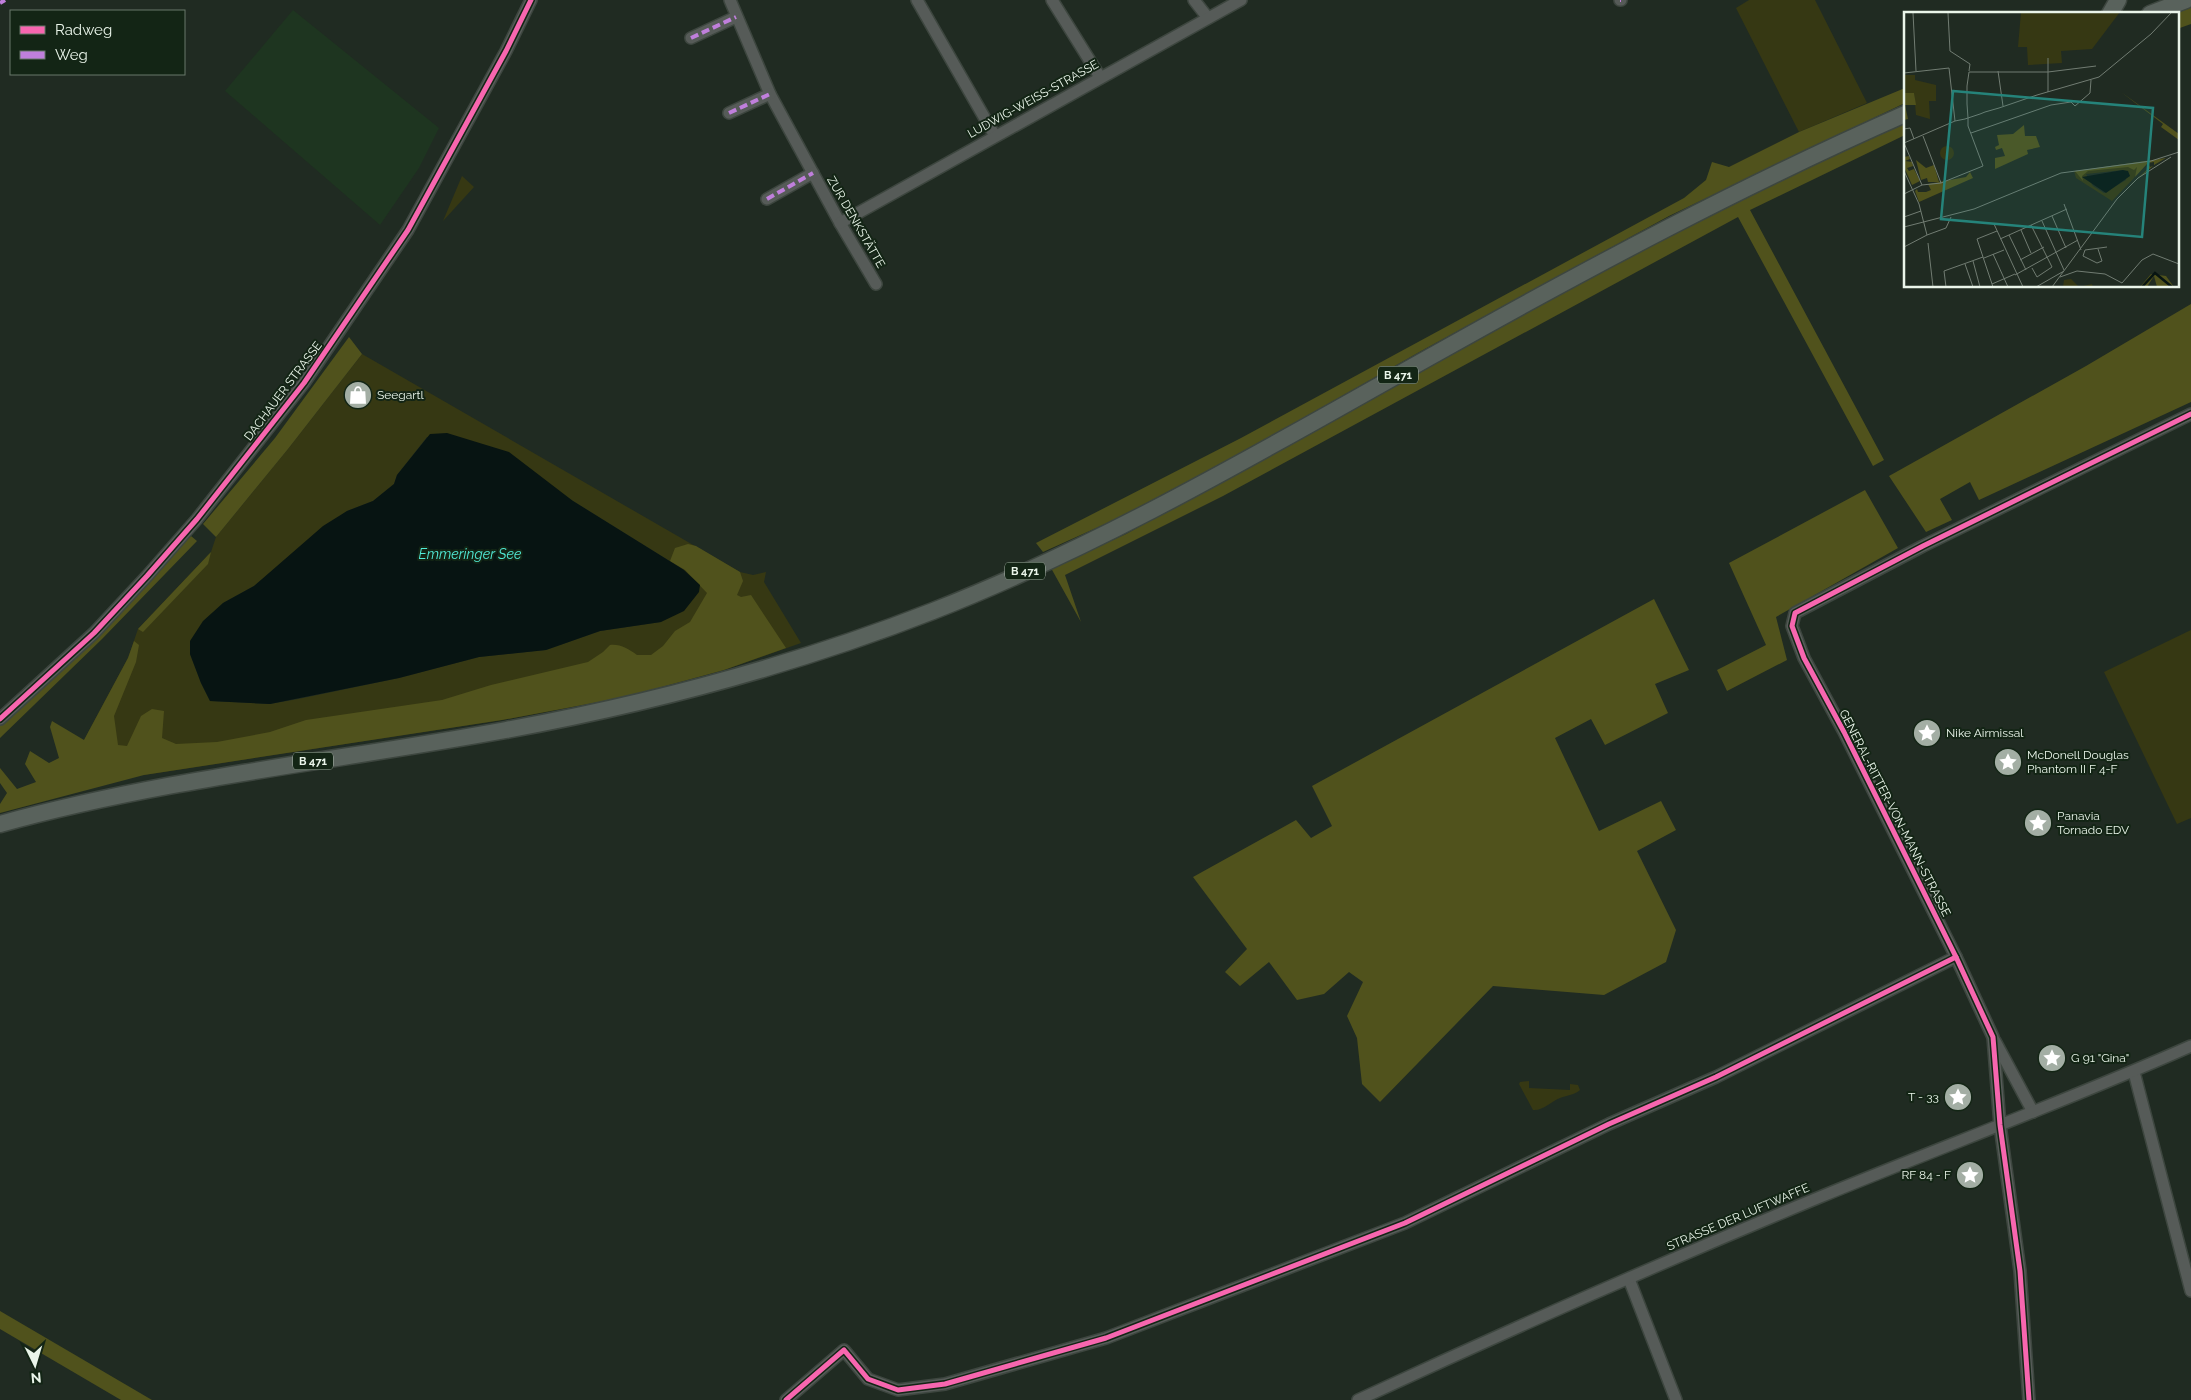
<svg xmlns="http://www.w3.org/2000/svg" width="2191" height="1400" font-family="Raleway,sans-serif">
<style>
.built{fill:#1e3520}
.green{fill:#363813;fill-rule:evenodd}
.forest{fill:#50521c}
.water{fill:#071412}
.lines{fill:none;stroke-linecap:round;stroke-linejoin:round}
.minor-casing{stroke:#3d463f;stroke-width:14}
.highway-casing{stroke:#3d463f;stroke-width:19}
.minor{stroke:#565b58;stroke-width:11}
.highway{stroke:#59625c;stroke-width:16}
.quiet{stroke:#c07fdc;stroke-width:4;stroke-dasharray:8 4;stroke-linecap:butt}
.cycleway-casing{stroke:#132515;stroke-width:8}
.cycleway{stroke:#f766af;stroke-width:5}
.labels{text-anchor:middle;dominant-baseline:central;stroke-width:4;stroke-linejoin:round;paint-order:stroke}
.shield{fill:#132515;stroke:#aab7aa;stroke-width:1}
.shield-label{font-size:11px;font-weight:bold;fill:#eaf5ea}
.street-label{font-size:12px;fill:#eaf5ea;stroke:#132515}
.poi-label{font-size:12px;fill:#eaf5ea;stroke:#132515;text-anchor:start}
.water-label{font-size:14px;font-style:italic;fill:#51ecd8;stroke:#132515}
.inset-river{fill:none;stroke:#071412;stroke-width:2.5}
.inset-road{fill:none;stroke:#717c72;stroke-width:1}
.view{fill:#25837a;fill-opacity:0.15;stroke:#25837a;stroke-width:2.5}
.inset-edge{fill:none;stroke:#eaf5ea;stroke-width:2.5}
</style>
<rect width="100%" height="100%" fill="#202b22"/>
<polygon class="built" points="293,10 439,128 419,168 380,225 225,91"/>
<g class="green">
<polygon points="1749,0 1815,0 1867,103 1799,132 1736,8"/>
<polygon points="462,176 474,187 443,221"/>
<path d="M362,354L740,572L753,575L766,572L764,582L801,643L724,670L625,697L502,720L144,775L84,740L128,658L138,629L211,552L216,537L288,449ZM427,437L573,501L684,570L661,622L600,631L546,650L479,657L399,678L298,699L270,704L210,701L201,683L190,654L223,603L254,586L347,511L373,501L394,484L397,475Z"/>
<polygon points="2191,630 2191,818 2177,824 2104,672"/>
<path d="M1529,1081V1088L1570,1090V1084L1578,1085L1580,1090C1574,1095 1568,1095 1560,1098C1552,1101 1543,1111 1533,1110L1519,1084L1520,1082Z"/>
</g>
<g class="forest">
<polygon points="2191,4 2191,24 2177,29 2177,14 2166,14"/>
<polygon points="1905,88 1905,103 1669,216 1423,350 1242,453 1114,520 1043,552 1036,543 1241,438 1684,198 1706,180 1712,162 1729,167 1799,132"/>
<polygon points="1905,119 1905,135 1750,210 1884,460 1873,466 1738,217 1223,496 1065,575 1081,622 1051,568 1126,534 1246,468 1429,362 1677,229"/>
<polygon points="2191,304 2191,402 1979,500 1970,482 1940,499 1952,520 1926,532 1889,476 2086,366"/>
<polygon points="349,337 362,354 288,449 216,537 203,524 275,438"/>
<polygon points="1865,490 1898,548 1776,617 1787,660 1727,691 1717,670 1766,645 1729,563"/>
<polygon points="191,536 197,541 102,639 0,738 0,724 97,635"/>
<path d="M688,544L696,546L740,572L743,581L737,595L741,597L751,595L786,648L724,670L625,697L502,720L144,775L0,813V804L7,793L0,783V768L17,789L36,782L25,764L30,751L49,763L59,758L50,727L52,721L84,740L128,658L134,641L139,645L136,662L114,716L118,745L127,746L141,716L152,709L164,711L162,738L176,744L217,742L270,732L306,720L442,700L491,685L588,662L603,652L610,645C621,644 628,649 637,655H651L663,646L675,631L690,622L707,593L685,570L670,561L675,548Z"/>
<polygon points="211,552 208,564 143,632 138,629"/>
<polygon points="1654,599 1689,670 1655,684 1668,713 1605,745 1591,719 1555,738 1599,831 1661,801 1676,830 1637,851 1676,930 1666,962 1604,995 1493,986 1380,1102 1362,1084 1357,1038 1347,1016 1363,982 1349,972 1324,994 1297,1000 1269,962 1240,986 1225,972 1247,949 1193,877 1296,820 1311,838 1332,826 1312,786"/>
<polygon points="0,1311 152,1400 121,1400 0,1329"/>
</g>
<polygon class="water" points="447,433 509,452 573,501 684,570 700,585 699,592 684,611 661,622 600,631 546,650 479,657 399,678 270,704 210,701 201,683 190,654 190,641 203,621 223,603 254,586 323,526 347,511 373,501 394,484 397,475 430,434"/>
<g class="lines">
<defs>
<g id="minor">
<polyline points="730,0 770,94 840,223 876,284"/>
<polyline points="917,0 995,136"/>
<polyline points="1052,0 1100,77"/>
<polyline points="1194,0 1208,18"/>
<polyline points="1620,0 1621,0"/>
<polyline points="691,38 736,17"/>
<polyline points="729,113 770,94"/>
<polyline points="767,199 813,173"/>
<polyline points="840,223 1241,0"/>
<polyline points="0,719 94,633 147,576 197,519 304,383 408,230 506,51 531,0"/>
<polyline points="1995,1041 2033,1112"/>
<polyline points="2134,1072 2191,1291"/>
<polyline points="1629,1279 1676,1400"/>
<polyline points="786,1400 844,1350 868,1379 898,1390 945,1384 1106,1338 1405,1223 1609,1124 1716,1077 1956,957"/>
<path d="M1358,1400C1511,1329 1665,1261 1820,1197C1944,1146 2069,1100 2191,1046"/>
<polyline points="2029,1400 2020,1271 2000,1125 1993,1037 1956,957 1844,732 1804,658 1792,626 1795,613 1923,546 2191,414"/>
</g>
<g id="highway">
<polyline points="2110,14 2118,0"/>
<polyline points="2150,14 2186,0"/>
<path d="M0,824C166,778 337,761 506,730C652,703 795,665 933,611C1109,542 1272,445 1437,353C1590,267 1744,185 1905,114"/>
</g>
</defs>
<use href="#minor" class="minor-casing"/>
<use href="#highway" class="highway-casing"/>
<use href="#minor" class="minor"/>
<use href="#highway" class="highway"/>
<g class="quiet">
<polyline points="1620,0 1621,0"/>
<polyline points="0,3 5,0"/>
<polyline points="691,38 736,17"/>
<polyline points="729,113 770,94"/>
<polyline points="767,199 813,173"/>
</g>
<defs>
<g id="cycleway">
<polyline points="0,719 94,633 147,576 197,519 304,383 408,230 506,51 531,0"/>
<polyline points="786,1400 844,1350 868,1379 898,1390 945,1384 1106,1338 1405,1223 1609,1124 1716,1077 1956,957"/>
<polyline points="2029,1400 2020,1271 2000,1125 1993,1037 1956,957 1844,732 1804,658 1792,626 1795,613 1923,546 2191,414"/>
</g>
</defs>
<use href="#cycleway" class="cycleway-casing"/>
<use href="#cycleway" class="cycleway"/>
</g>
<defs>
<symbol id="shop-disc" viewBox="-11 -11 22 22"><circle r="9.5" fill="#a3aea4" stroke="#132515"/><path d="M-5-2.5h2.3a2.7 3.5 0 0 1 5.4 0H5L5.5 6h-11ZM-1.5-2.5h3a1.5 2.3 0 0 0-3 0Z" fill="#fff"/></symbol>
<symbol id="sight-disc" viewBox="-11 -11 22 22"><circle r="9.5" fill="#a3aea4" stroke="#132515"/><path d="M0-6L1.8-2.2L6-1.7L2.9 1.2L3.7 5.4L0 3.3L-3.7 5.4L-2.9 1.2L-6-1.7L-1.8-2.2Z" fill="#fff"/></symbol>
</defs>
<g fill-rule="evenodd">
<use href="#shop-disc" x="342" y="379" width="32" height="32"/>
<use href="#sight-disc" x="1911" y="717" width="32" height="32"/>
<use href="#sight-disc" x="1992" y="746" width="32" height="32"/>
<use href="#sight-disc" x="2022" y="807" width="32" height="32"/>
<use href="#sight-disc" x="2036" y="1042" width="32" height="32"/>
<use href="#sight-disc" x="1942" y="1081" width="32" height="32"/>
<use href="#sight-disc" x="1954" y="1159" width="32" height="32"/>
</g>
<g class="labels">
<g class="shield">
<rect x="1378" y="366.5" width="40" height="17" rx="4"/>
<rect x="1005" y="562.5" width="40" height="17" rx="4"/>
<rect x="293" y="752.5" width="40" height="17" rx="4"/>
</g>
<g class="shield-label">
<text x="1398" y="375">B 471</text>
<text x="1025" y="571">B 471</text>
<text x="313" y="761">B 471</text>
</g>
<g class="street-label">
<text transform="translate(1033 99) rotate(-29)">LUDWIG-WEISS-STRASSE</text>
<text transform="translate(856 222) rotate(60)">ZUR DENKSTÄTTE</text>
<text transform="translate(283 391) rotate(-53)">DACHAUER STRASSE</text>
<text transform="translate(1895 813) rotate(63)">GENERAL-RITTER-VON-MANN-STRASSE</text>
<text transform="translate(1738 1217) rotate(-23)">STRASSE DER LUFTWAFFE</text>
</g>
<g class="poi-label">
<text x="377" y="395">Seegartl</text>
<text x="1946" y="733">Nike Airmissal</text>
<text x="2027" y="755">McDonell Douglas<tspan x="2027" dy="14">Phantom II F 4-F</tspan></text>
<text x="2057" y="816">Panavia<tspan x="2057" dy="14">Tornado EDV</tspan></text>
<text x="2071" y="1058">G 91 "Gina"</text>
<text x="1939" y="1097" text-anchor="end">T - 33</text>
<text x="1951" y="1175" text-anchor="end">RF 84 - F</text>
</g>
<g class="water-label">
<text x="470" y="554">Emmeringer See</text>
</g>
</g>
<g transform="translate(1904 12)">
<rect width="275" height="275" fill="#202b22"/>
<path d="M117,0H216L188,37L157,39L158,51L124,53L123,35H114ZM1,63H11V68L32,73V89H25L26,107L12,103L10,81H0ZM36 141a7 7 0 1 1 14 0a7 7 0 1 1-14 0ZM231,152L236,156L230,166L208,189L172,166L170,159ZM219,158L222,168L200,181L189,174L182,162ZM167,267L175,275L188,272L189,275H159L160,268Z" fill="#363813" fill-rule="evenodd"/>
<path d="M217,80L275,122V128L257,115L259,112ZM0,81H10L12,93H1L4,107L0,108ZM120,113L121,124H132L136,135L123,138L124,142L91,157V146L101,144L98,136L92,138L91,135L95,133L93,123L109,122ZM5,144L6,147L1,149L8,150L9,154L3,156L5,159L10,157L16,169L8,173L0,155V145ZM262,146L250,153V150L244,151L246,155L249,154L225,174L245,156L243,152L231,165L233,155L230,158L224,155L184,159L178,164L179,169L171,159ZM12,148L22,156L30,153L35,170H24L23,166L17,168ZM66,160L69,166L15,190L11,179L13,177L14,180H22L27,178L24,172L62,165ZM247,262L262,264L270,275H253L250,264L243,275H236Z" fill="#50521c"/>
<path d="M219,158L224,159L226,164L202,181L178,165Z" fill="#071412"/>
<path class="inset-river" d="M238,275L251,261L268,275"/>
<path class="inset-road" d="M9,1L12,59M44,1L46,39L66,52L65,59M144,46V80M192,54L144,60H65L63,74V92L64,106V114L79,154L37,171L18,173L0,131L51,109L61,107L76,102L81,100L95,96L133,83L195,65L247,22L268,0M94,59L99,94M0,61L45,56L51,109M0,117L6,116L10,127M67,121L147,93L167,90L171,94L186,81L187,68M19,124L37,171M0,159L15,192L23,223M0,182L18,173M160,192L177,238M148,204L162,236M0,205L17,199M138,209L160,258M90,212L119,275M127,213L148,255L133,265L128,256M0,215L70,197L157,161L247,149L275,140M117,218L127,241M23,223L42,216L47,205M105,223L122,258M96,227L163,197M24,231L29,275M0,235L23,223M181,238L179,244L193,251L198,249L194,237M181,238L203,235M89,242L104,275M80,246L100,238M116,248L140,235M69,249L76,275M61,252L69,275M111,263L174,228M156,265L173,259L201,262L218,271L238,248L249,242L275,252M88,272L111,262M42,275L40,259L79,245M89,275L73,227L93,219M132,275L160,259M148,275L213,187L234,166L267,145"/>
<path class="view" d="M49,79L249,96L238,225L37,207Z"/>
<rect width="275" height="275" class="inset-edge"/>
</g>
<rect x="10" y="10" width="175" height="65" fill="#132515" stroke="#69786a"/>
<rect x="20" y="26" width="25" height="8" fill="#f766af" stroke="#69786a"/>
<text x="55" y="35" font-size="15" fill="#eaf5ea">Radweg</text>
<rect x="20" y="51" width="25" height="8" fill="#c07fdc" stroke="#69786a"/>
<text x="55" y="60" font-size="15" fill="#eaf5ea">Weg</text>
<g transform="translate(35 1365) rotate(175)" stroke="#132515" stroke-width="4" paint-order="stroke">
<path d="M0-4L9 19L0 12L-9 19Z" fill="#eaf5ea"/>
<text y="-8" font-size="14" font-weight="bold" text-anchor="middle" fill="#eaf5ea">N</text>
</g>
</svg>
